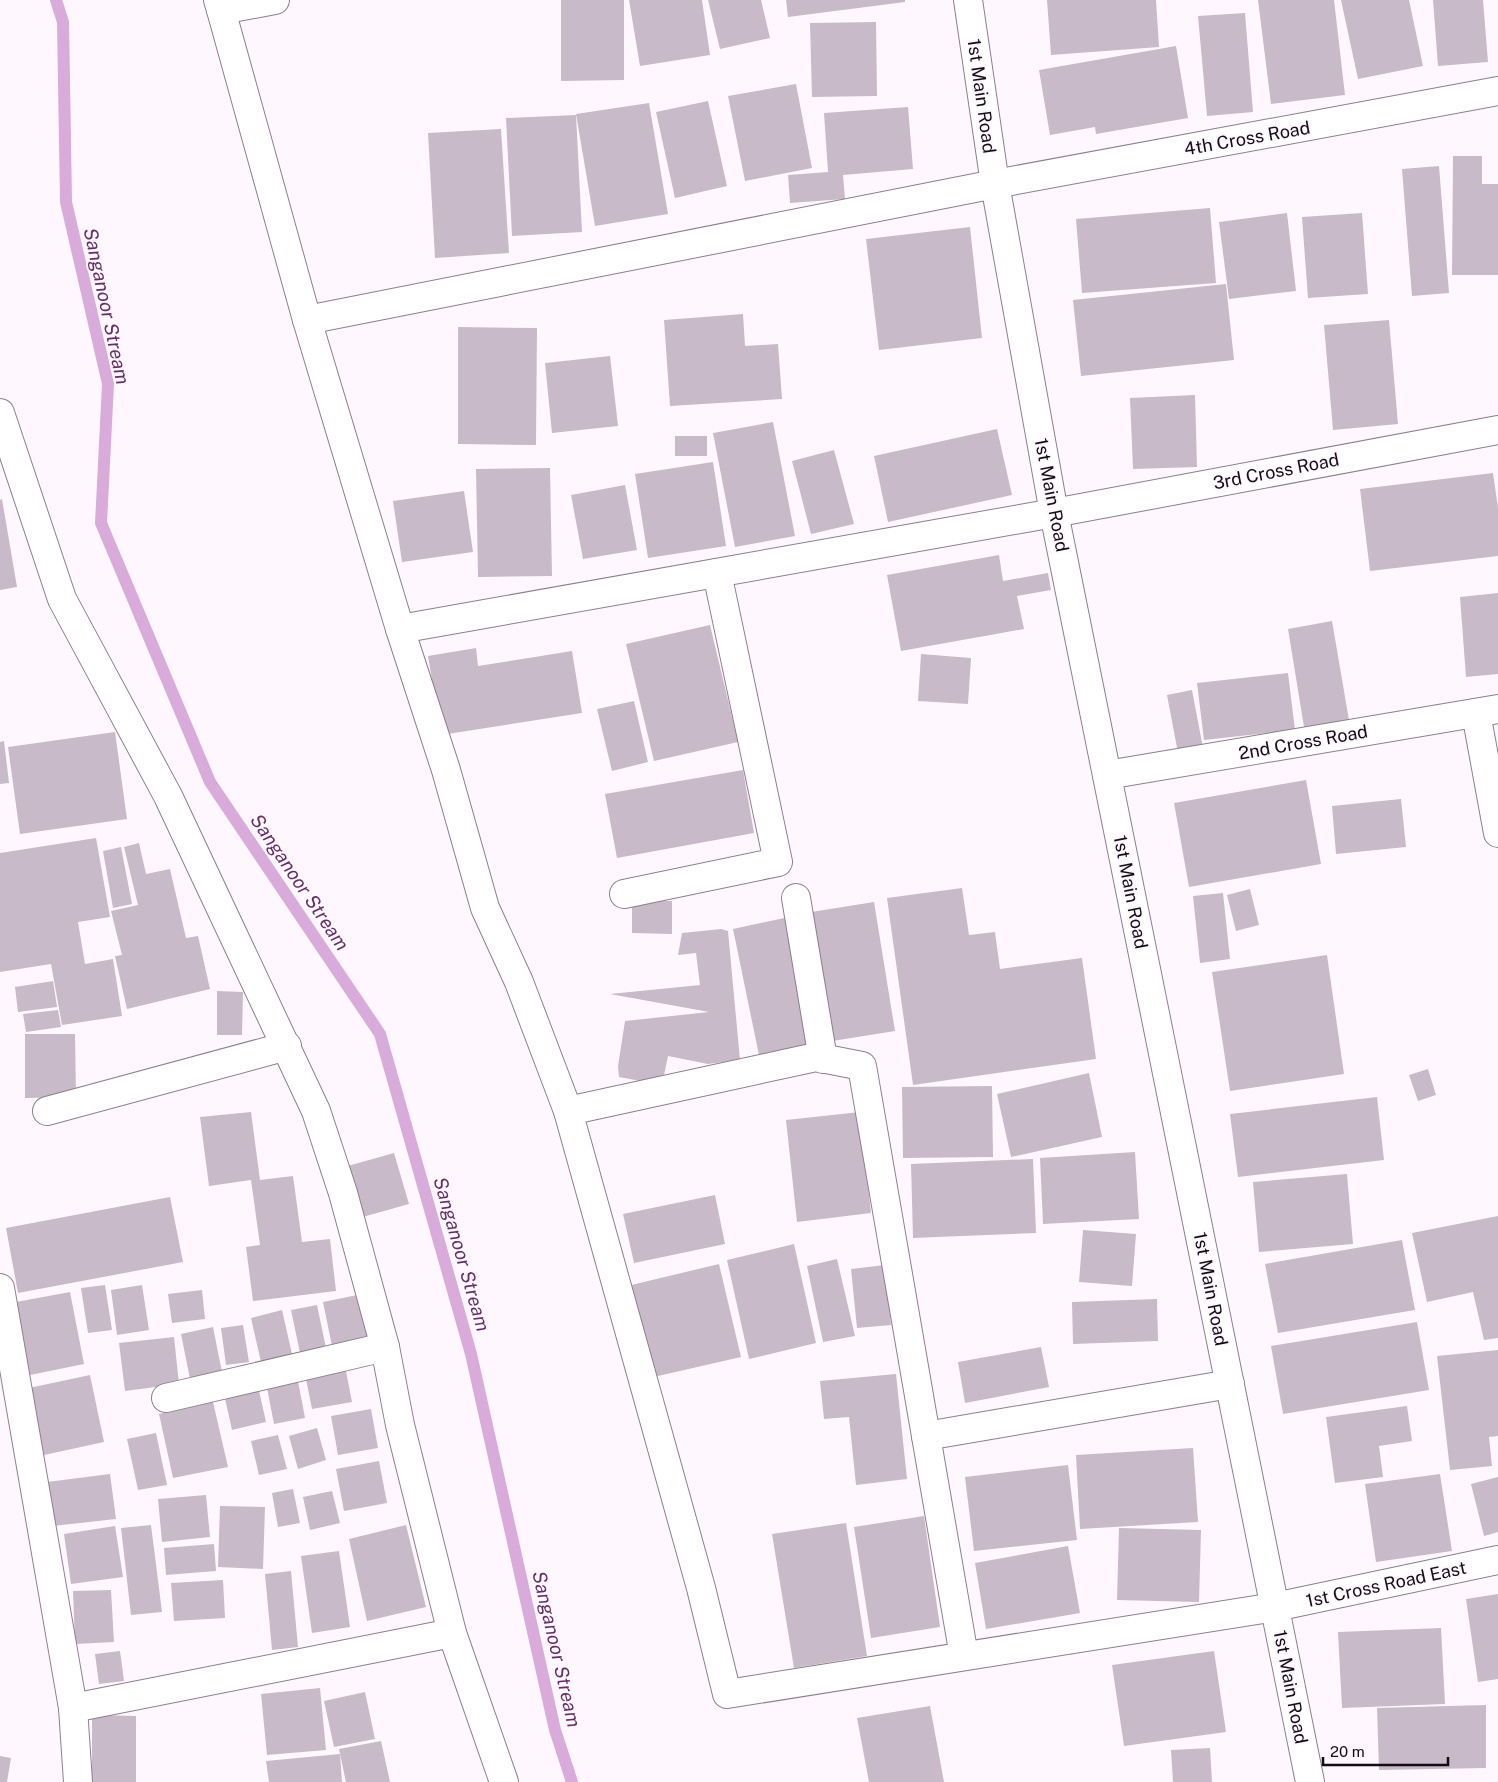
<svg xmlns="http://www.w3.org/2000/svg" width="1498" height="1782" font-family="'Public Sans',sans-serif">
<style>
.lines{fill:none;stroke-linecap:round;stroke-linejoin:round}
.stream{stroke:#d9abdb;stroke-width:12}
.building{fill:#c8bac8}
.street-casing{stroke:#8c7f8c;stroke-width:30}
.street{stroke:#fff;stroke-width:28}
.labels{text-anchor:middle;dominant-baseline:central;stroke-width:4;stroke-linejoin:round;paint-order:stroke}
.street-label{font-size:18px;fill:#110d12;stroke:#fef8fe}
.water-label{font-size:19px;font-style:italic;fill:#652e68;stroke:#fef8fe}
</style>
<rect width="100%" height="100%" fill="#fef8fe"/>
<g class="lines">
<polyline class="stream" points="56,0 63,22 66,202 108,384 101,523 210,782 380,1034 471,1354 555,1730 572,1782"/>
</g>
<g class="building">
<polygon points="561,0 624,0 624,80 561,81"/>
<polygon points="629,0 702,0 710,55 640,66"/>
<polygon points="708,0 761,0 770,38 720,49"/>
<polygon points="786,0 905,0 905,2 788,17"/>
<polygon points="1047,0 1156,0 1159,47 1051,55"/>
<polygon points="1258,0 1334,0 1345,95 1271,104"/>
<polygon points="1341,0 1409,0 1423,66 1358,79"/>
<polygon points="1433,0 1483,0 1488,62 1438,66"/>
<polygon points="1245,13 1253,112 1207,116 1198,16"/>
<polygon points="876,22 877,96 812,97 810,23"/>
<polygon points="1176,46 1188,118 1096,134 1095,127 1050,135 1039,70"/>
<polygon points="796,84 812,168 745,181 728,96"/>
<polygon points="708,101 727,186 675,198 656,112"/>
<polygon points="649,103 668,214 595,226 576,114"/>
<polygon points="908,107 913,169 843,175 845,199 790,203 788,175 828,172 824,113"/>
<polygon points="576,115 582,232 512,236 506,118"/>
<polygon points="501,129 509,253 435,258 428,133"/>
<polygon points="1453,156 1482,156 1482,184 1498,184 1498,275 1452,275"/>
<polygon points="1439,166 1449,293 1412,296 1402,169"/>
<polygon points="1210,208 1216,283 1082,293 1076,219"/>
<polygon points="1287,213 1296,291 1229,299 1219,222"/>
<polygon points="1362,213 1368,294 1308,298 1302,217"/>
<polygon points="970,227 982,338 879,350 866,239"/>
<polygon points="1226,284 1234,360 1081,376 1073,300"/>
<polygon points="743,314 745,346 778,344 782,399 670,406 664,320"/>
<polygon points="1389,320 1398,424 1333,430 1324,325"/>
<polygon points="458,327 537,328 536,445 458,444"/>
<polygon points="610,356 618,426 552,433 545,363"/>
<polygon points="1195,395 1197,467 1133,469 1130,398"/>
<polygon points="773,422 795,536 735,547 713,433"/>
<polygon points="997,429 1012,495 888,522 874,456"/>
<rect x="675" y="436" width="32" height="20"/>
<polygon points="834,450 854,524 811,534 792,461"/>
<polygon points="713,462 726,546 648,558 635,474"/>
<polygon points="550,468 552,576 478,577 476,469"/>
<polygon points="1493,473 1498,508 1498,556 1370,571 1360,489"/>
<polygon points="625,485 637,550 583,559 571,495"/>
<polygon points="464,491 473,552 402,562 393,501"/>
<polygon points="2,499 17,587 0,590 0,500"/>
<polygon points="999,555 1003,581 1048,573 1051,590 1017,596 1024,629 901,651 887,575"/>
<polygon points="1498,593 1498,674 1466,677 1460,597"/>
<polygon points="1332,621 1350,726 1305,733 1288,629"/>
<polygon points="710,625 738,742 654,761 626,644"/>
<polygon points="476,648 478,666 572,651 582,713 441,735 428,656"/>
<polygon points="921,654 971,658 968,704 918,701"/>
<polygon points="1288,673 1295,730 1204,740 1197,683"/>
<polygon points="1192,690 1203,748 1178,753 1167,695"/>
<polygon points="634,701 648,762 612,771 597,709"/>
<polygon points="115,732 127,819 20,834 8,747"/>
<polygon points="4,741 9,783 0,784 0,742"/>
<polygon points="743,770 754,833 617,858 605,794"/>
<polygon points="1306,780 1321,864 1189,887 1174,803"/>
<polygon points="1401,799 1406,847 1336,854 1332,806"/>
<polygon points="96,838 110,917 78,922 85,964 113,959 122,1016 62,1025 51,964 0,972 0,853"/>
<polygon points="139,843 146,874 170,869 186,938 198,936 210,989 127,1009 115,956 122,955 111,911 138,905 124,847"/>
<polygon points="121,847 132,904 113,908 103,851"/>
<polygon points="962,888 969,935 995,932 1000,969 1082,958 1096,1059 913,1085 887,898"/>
<polygon points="1250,889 1259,925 1236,931 1227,895"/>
<polygon points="1223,893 1230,959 1200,963 1193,896"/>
<polygon points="632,901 672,901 672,934 632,933"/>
<polygon points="874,902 895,1031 826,1042 805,913"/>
<polygon points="789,917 817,1054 761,1065 733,929"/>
<polygon points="721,929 728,931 740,1060 708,1064 668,1056 662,1085 619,1077 618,1066 625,1021 709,1012 610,994 700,985 696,953 678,955 682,933"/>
<polygon points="1327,955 1344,1074 1230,1091 1212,972"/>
<polygon points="53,981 57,1007 18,1012 15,987"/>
<polygon points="217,991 243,992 242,1035 217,1035"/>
<polygon points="58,1010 61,1027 26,1032 23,1014"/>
<polygon points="25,1034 75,1034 76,1097 25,1098"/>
<polygon points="1428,1069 1436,1095 1418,1101 1409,1075"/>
<polygon points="1089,1073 1102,1137 1011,1157 997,1094"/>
<polygon points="992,1086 993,1157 903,1158 902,1087"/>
<polygon points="1377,1097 1384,1160 1238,1177 1230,1114"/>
<polygon points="251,1112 260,1180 293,1176 302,1242 330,1239 336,1291 253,1301 246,1247 260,1245 251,1180 209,1186 200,1117"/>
<polygon points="860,1112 871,1213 797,1222 786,1120"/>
<polygon points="1135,1152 1139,1219 1043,1224 1040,1158"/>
<polygon points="394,1153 409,1204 359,1218 344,1167"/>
<polygon points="1033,1159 1036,1233 913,1238 911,1164"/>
<polygon points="1347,1174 1353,1244 1259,1252 1253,1182"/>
<polygon points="715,1195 725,1244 634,1263 623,1214"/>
<polygon points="170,1197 183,1262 18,1293 6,1228"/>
<polygon points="1498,1216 1498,1338 1484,1340 1473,1292 1427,1302 1412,1233"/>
<polygon points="1083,1230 1136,1234 1132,1286 1079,1282"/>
<polygon points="1402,1240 1415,1310 1278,1333 1265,1264"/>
<polygon points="794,1244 816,1343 749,1359 727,1260"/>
<polygon points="837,1259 855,1336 823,1342 807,1266"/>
<polygon points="719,1264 741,1357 645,1379 623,1287"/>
<polygon points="885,1265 891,1325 857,1328 851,1269"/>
<polygon points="105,1285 112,1330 88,1333 81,1288"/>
<polygon points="142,1285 149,1330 117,1335 111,1290"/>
<polygon points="202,1290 205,1319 172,1323 168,1294"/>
<polygon points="70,1292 84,1364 30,1375 16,1302"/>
<polygon points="362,1294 372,1342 333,1351 323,1302"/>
<polygon points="1157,1299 1158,1341 1073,1344 1072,1302"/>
<polygon points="317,1305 326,1348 300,1353 291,1310"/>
<polygon points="282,1310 292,1354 261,1362 251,1318"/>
<polygon points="1417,1322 1429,1390 1283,1414 1271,1346"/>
<polygon points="243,1325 249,1362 226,1365 221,1328"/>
<polygon points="213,1327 222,1372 190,1379 181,1334"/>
<polygon points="174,1337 179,1384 125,1391 119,1343"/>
<polygon points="1041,1347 1049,1387 965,1403 958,1362"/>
<polygon points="1498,1350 1498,1436 1489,1437 1492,1466 1450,1470 1437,1356"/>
<polygon points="345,1366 352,1402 312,1409 305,1374"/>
<polygon points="896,1374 907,1479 856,1485 849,1417 824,1419 820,1381"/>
<polygon points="90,1375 104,1442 44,1455 29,1388"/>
<polygon points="298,1381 305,1418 274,1424 267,1388"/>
<polygon points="258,1386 266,1422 232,1430 224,1394"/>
<polygon points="213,1402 228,1467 173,1478 159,1414"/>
<polygon points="1407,1406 1412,1441 1379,1446 1383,1477 1335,1483 1326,1417"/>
<polygon points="371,1409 378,1448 338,1455 331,1416"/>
<polygon points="317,1428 326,1460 298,1469 289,1436"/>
<polygon points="156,1433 167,1485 138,1490 127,1439"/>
<polygon points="278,1435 287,1469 259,1475 251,1441"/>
<polygon points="1193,1448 1198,1522 1080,1529 1076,1455"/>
<polygon points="379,1461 387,1503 344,1511 336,1469"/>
<polygon points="1068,1465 1077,1540 974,1551 965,1477"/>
<polygon points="110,1474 116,1519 53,1526 47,1482"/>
<polygon points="1440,1474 1452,1551 1376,1562 1365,1484"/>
<polygon points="1498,1477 1498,1532 1484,1536 1471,1484"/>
<polygon points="293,1489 300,1523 278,1527 272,1493"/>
<polygon points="332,1491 340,1523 310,1530 303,1497"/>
<polygon points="206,1495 210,1537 162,1542 158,1499"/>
<polygon points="220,1506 265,1507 263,1569 218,1567"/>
<polygon points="924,1516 940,1627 871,1638 854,1527"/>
<polygon points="846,1523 867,1656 794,1668 772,1534"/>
<polygon points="151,1525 162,1612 131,1615 121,1528"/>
<polygon points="406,1525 426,1607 367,1621 349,1539"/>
<polygon points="115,1526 123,1577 71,1584 64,1534"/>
<polygon points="1119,1528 1201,1530 1199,1602 1117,1600"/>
<polygon points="214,1544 216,1571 166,1575 164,1548"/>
<polygon points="1068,1546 1080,1613 986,1629 975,1563"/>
<polygon points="339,1551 350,1627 312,1633 301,1556"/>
<polygon points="291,1571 298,1647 272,1650 265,1574"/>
<polygon points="223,1580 225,1618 174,1621 171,1583"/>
<polygon points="111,1590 114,1642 75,1644 73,1591"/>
<polygon points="1498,1594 1498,1679 1478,1682 1466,1599"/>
<polygon points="1441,1628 1445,1704 1342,1708 1338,1632"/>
<polygon points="120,1651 124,1681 99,1684 95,1654"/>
<polygon points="1214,1651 1226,1732 1124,1746 1112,1665"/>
<polygon points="320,1688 326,1750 267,1755 261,1694"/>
<polygon points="365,1692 375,1739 334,1747 324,1701"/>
<polygon points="1486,1705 1486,1768 1379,1770 1377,1708"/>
<polygon points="930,1706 944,1782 869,1782 857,1718"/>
<polygon points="92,1715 136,1716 136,1782 92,1782"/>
<polygon points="381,1741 390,1782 346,1782 339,1749"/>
<polygon points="1210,1748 1212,1782 1173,1782 1171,1750"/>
<polygon points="340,1754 342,1782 269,1782 266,1761"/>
<polygon points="0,1756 11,1758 7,1782 0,1782"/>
</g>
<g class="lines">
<defs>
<g id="street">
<polyline points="218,0 221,10 275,0"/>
<polyline points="968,0 995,184 1054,513 1310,1782"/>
<polyline points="221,10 307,320 995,184 1498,91"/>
<polyline points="307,320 400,629 446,770 485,908 519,982 568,1111 701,1588 727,1694 1275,1607 1498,1560"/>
<polyline points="0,413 62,599 168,796 316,1111 343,1193 385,1347 400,1425 452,1633 504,1782"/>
<polyline points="400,629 1054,513 1498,430"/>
<polyline points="1476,713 1498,833"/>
<polyline points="1107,775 1498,709"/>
<polyline points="624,894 778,862 717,573"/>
<polyline points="796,898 823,1059"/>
<polyline points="47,1111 287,1046"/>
<polyline points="568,1111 816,1057 862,1066 964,1656"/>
<polyline points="0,1288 73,1708 78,1782"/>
<polyline points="166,1398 385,1347"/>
<polyline points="926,1436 1230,1384"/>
<polyline points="73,1708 452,1633"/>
</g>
</defs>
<use href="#street" class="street-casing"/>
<use href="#street" class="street"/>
</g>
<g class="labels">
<g class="street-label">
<text transform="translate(982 96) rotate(82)">1st Main Road</text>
<text transform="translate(1247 138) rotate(-10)">4th Cross Road</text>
<text transform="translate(1276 471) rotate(-11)">3rd Cross Road</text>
<text transform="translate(1052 495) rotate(79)">1st Main Road</text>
<text transform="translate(1303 742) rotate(-10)">2nd Cross Road</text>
<text transform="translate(1131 892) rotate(79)">1st Main Road</text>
<text transform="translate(1211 1289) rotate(79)">1st Main Road</text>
<text transform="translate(1386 1584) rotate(-12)">1st Cross Road East</text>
<text transform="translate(1291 1687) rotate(79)">1st Main Road</text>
</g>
<g class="water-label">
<text transform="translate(107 306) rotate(78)">Sanganoor Stream</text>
<text transform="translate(300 882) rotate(56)">Sanganoor Stream</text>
<text transform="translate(462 1254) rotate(74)">Sanganoor Stream</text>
<text transform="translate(557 1649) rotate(77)">Sanganoor Stream</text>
</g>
</g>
<path d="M1323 1757v8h125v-8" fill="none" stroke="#110d12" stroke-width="2.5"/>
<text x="1330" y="1757" font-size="15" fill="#110d12" stroke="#fef8fe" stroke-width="4" paint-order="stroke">20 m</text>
</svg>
